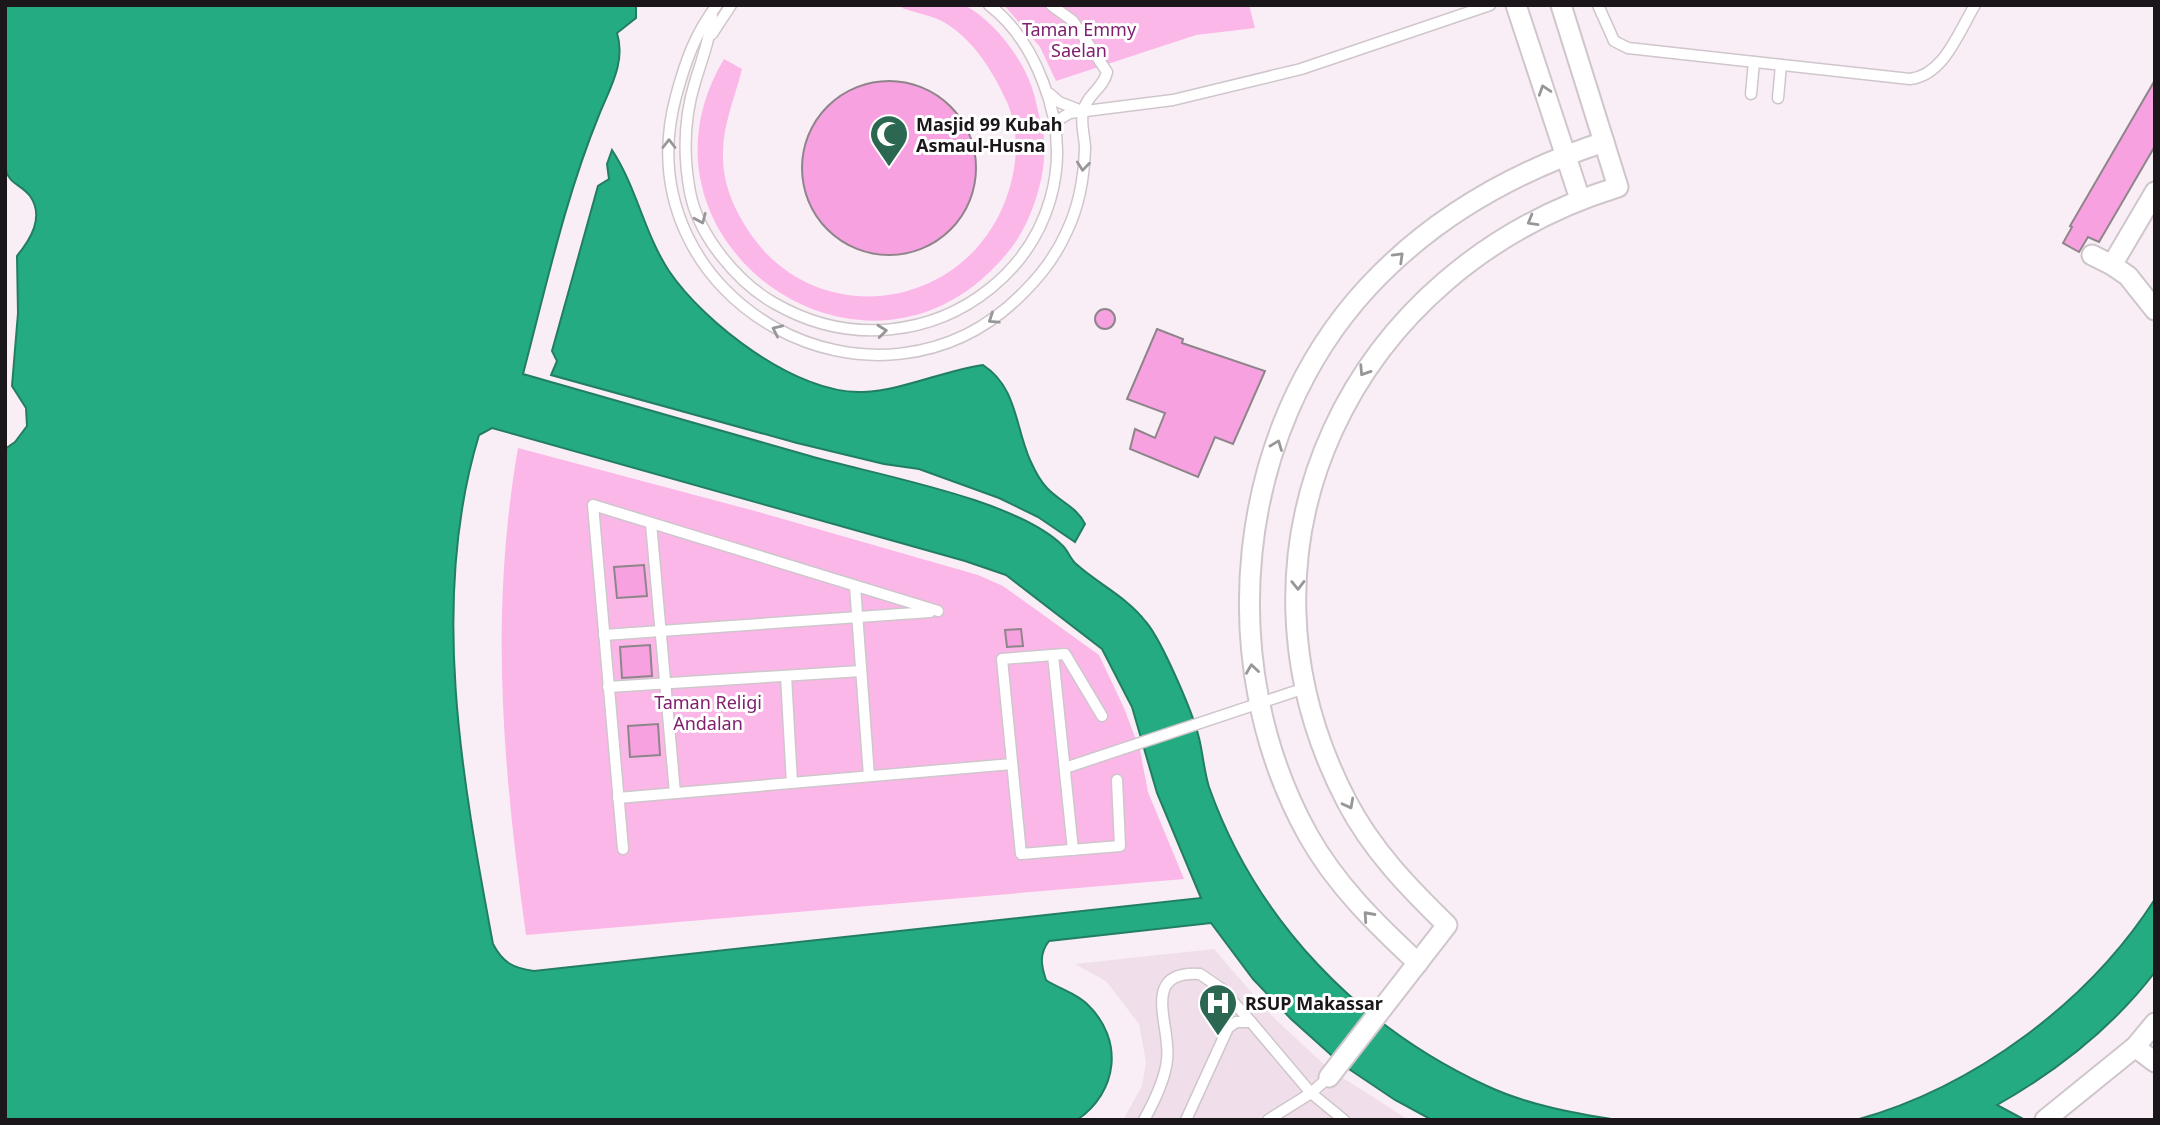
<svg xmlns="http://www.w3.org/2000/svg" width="2160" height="1125" font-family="'Noto Sans',sans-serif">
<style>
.built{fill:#f0dfeb}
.green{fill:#fcb7e9}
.water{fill:#25ab81;stroke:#227e62;stroke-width:2;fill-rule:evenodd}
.building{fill:#f7a1e0;stroke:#8e858b;stroke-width:2}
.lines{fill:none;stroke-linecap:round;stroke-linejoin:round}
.service-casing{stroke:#cfc6cc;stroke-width:13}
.minor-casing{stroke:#cfc6cc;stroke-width:23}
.path{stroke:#948c91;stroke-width:2.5;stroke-dasharray:5 3.5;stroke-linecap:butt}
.service{stroke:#fff;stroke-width:10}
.minor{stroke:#fff;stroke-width:19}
.oneway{stroke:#989698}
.labels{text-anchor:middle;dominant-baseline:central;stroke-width:6;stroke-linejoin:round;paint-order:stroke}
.park-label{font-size:18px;fill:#81206f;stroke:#fff}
.poi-label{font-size:18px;font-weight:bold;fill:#1a1619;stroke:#fff;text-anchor:start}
</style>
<rect width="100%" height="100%" fill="#f9eef5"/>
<polygon class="built" points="1214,949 1272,1016 1329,1069 1409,1120 1123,1120 1142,1086 1146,1062 1139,1024 1106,981 1075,964"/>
<g class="green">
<path d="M903,5H964C992,19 1021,56 1031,85C1036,98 1038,113 1042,127C1051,163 1034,218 1012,247C874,427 614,243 724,59L742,69C735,98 722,126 723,157C723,180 731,202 743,222C808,336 971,314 1009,190C1018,161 1019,130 1007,102C993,72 976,43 947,24C935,16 916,13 902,8Z"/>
<polygon points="1004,5 1249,5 1255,28 1196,35 1056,81 1040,47"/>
<path d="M518,448L755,511L978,575L1003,586L1099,655L1124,708L1140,750L1148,792L1184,879L526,935C503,769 489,615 518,448Z"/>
</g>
<g class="water">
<path d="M5,5H636V18L617,33C626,62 610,88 599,115C565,198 546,287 523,374C619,401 714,429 810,456C876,475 1016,499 1063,546C1068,551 1070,558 1075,563C1098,584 1127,597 1146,622C1162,641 1193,713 1199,738C1203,754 1204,771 1209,787C1256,920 1359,1027 1487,1086C1528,1105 1573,1113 1617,1120H1432L1395,1100L1340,1063L1291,1019L1253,979L1211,923L1049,941C1039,954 1041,965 1046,980C1059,989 1077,993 1088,1005C1124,1040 1118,1092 1077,1120H5V449L15,442L27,426L26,408L12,386L18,313L17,256C30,240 45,217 30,196C21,184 10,185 5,169ZM492,428L965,561L1006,575L1102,649L1132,707L1157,793L1201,898L534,971C513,968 503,963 493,944C462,779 429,599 479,435Z"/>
<path d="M612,150C637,188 644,233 669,271C704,323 797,395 863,392C904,390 942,371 983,365C1017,387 1015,426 1030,460C1034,469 1040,481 1047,488C1060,502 1077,507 1085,524L1075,542L1038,517L999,498L919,469L884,464L797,443L551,375L557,361L552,351L598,186L609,179L607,164Z"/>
<path d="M2155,899V972C2113,1027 2057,1071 1997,1105L2025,1120H1856C1975,1087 2089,1002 2155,899Z"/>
</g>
<g class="building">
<polygon points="2155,80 2155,146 2099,242 2088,237 2079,252 2063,243 2072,227 2070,226"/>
<circle cx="889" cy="168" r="87"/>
<circle cx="1105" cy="319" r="10"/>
<polygon points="1157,329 1183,339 1182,343 1265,371 1233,444 1215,437 1198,477 1130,449 1135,429 1155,438 1165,413 1127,399"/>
<polygon points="644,565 647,596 617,598 614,567"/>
<polygon points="1021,629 1023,646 1007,647 1005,630"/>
<polygon points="650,645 652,676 622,678 620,647"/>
<polygon points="658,724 660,755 630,757 628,726"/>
</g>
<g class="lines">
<defs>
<g id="service">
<path d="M717,5C695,33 685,63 676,96C621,302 879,443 1025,291C1042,274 1057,254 1067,231C1079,206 1084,177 1085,149C1085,137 1080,123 1083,112C1086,95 1104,88 1107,72L1073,21L1051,5"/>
<path d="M1598,5L1614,41L1628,48L1910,79C1944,75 1958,33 1975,5"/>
<path d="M712,16C710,39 702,59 695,82C684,118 683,155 690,192C698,235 737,282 774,303C927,392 1109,248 1043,82C1032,53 1014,24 989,5"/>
<polyline points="712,34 731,5"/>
<polyline points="1050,94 1059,102 1079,110"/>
<polyline points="1751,94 1754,62"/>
<polyline points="1778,98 1781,65"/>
<polyline points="1055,129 1058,120 1070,113 1173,100 1301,69 1490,5"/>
<polyline points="651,523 675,793"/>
<polyline points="855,586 869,776"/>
<polyline points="604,635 930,612"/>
<polyline points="1053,655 1073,850"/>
<polyline points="786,676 792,783"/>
<polyline points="608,687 861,671"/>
<polyline points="1102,716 1065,654 1002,659 1021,854 1120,846 1117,780"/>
<polyline points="1065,768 1305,688"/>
<polyline points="618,798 1012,764"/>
<polyline points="623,849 593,505 938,611"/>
<path d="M1144,1120C1154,1102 1165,1080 1167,1060C1172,1027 1138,970 1200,974L1222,989L1251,1022"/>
<polyline points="1186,1120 1228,1028 1236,1022 1251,1022 1311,1093 1344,1120"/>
<polyline points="1268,1120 1311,1093 1329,1077"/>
</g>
<g id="minor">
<polyline points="1516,5 1580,199"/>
<polyline points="2155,192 2112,265 2128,276 2155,310"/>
<polyline points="2092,255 2112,265"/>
<path d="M1418,963C1376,924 1336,885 1308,835C1213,664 1234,432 1368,287C1432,218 1516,171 1604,142"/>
<polyline points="2135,1047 2155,1062"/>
<path d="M1329,1077L1447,925C1409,888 1372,850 1347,802C1214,548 1352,269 1618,187L1561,5"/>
<polyline points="2045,1120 2135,1047 2155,1023"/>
</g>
</defs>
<use href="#service" class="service-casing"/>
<use href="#minor" class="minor-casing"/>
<polyline class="path" points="5,268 5,327"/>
<use href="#service" class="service"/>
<use href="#minor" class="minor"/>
</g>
<defs><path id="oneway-chevron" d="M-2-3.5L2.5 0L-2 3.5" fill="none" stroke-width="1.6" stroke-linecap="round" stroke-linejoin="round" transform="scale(1.75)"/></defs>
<g class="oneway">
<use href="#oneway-chevron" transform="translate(1544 90) rotate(-108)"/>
<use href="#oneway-chevron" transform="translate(669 144) rotate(-90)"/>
<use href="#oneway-chevron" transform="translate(1083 166) rotate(96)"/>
<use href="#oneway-chevron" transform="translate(701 219) rotate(66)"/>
<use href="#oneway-chevron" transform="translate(1532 221) rotate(150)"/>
<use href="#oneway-chevron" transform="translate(1399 257) rotate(-44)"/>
<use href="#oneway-chevron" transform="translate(993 319) rotate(146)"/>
<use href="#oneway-chevron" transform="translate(777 330) rotate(-155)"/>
<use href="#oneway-chevron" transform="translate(882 331) rotate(-6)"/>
<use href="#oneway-chevron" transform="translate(1364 371) rotate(123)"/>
<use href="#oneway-chevron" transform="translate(1277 445) rotate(-69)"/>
<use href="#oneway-chevron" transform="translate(1298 585) rotate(89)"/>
<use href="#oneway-chevron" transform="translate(1252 669) rotate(-98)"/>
<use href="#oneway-chevron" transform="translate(1349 804) rotate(62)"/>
<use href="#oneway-chevron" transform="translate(1368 916) rotate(-132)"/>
</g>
<defs>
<symbol id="mosque-pin" viewBox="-11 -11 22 30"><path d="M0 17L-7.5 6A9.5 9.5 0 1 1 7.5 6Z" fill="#2c6751" stroke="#fff"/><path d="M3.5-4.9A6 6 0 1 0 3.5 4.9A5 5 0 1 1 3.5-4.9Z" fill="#fff"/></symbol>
<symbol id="hospital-pin" viewBox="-11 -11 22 30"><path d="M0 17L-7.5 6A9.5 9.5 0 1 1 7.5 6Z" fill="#2c6751" stroke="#fff"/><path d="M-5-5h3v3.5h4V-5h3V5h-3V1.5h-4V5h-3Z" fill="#fff"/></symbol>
</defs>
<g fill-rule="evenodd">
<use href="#mosque-pin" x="867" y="112" width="44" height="60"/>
<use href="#hospital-pin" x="1196" y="981" width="44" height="60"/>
</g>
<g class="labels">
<g class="park-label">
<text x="1079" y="29">Taman Emmy<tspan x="1079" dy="21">Saelan</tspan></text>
<text x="708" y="702">Taman Religi<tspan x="708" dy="21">Andalan</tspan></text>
</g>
<g class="poi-label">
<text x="916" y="124">Masjid 99 Kubah<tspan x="916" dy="21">Asmaul-Husna</tspan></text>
<text x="1245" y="1003">RSUP Makassar</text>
</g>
</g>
<rect width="2160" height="1125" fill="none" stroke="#1a1619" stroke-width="14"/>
</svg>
